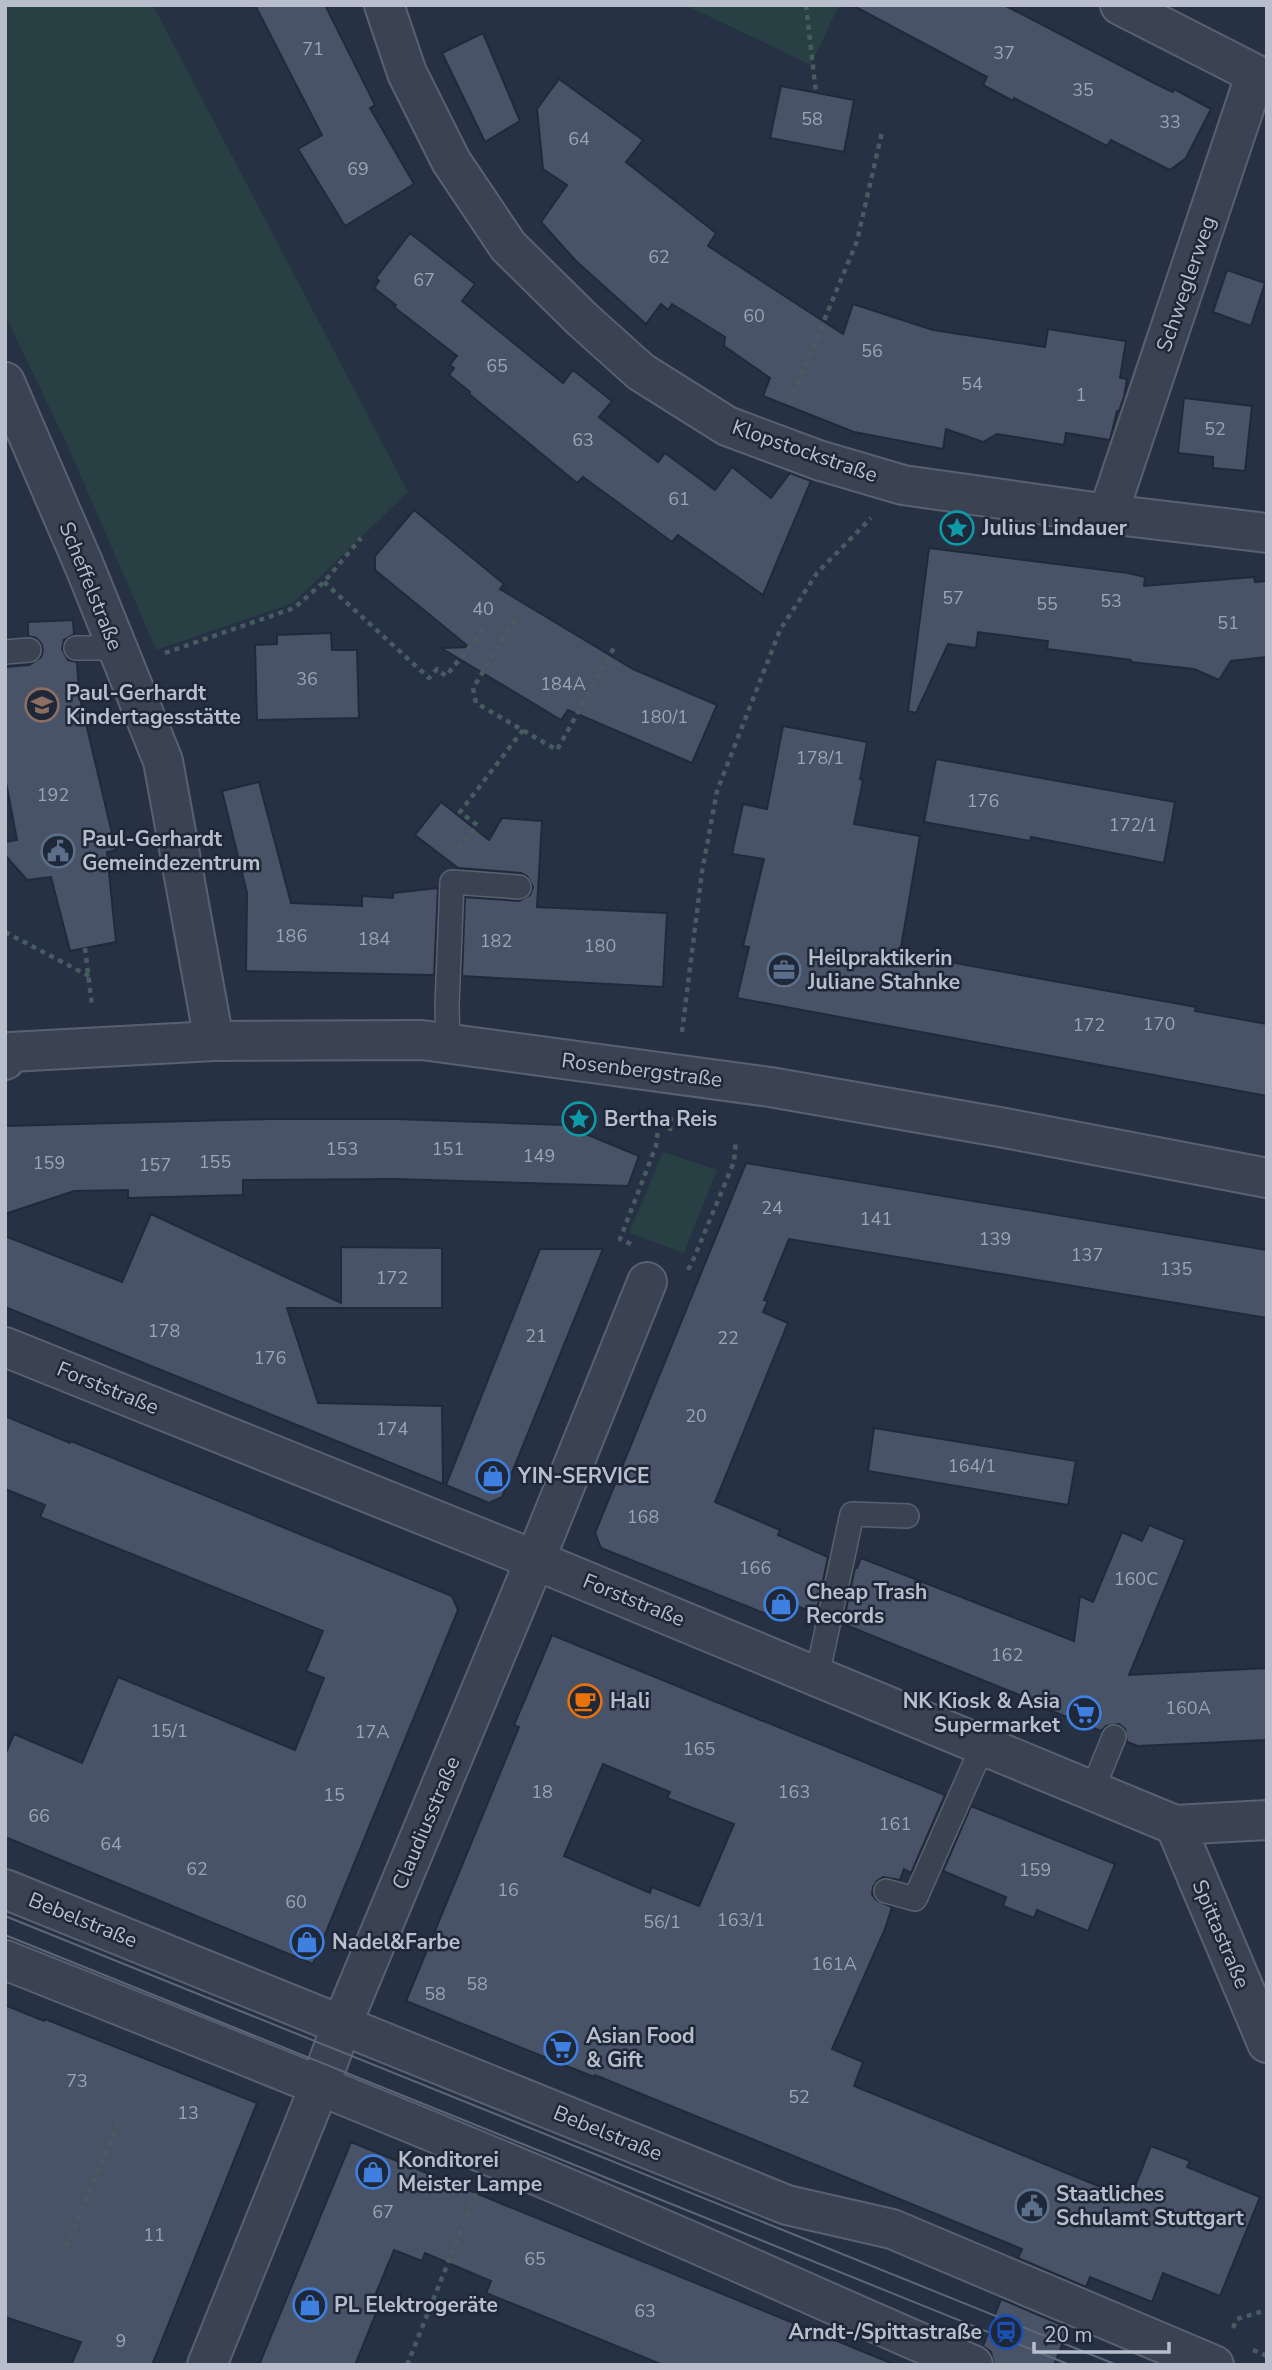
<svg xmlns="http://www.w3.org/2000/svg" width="1272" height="2370" font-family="'Nunito Sans',sans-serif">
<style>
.green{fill:#283f44}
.building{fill:#485367;stroke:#212a3a;stroke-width:2;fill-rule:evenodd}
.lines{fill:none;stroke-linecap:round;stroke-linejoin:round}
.service-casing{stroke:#596170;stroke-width:26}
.minor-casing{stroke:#596170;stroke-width:42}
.tertiary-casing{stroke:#596170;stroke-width:42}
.path{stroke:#475c60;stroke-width:4.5;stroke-dasharray:5 5;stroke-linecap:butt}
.service{stroke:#3b4352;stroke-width:23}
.minor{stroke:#3b4352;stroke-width:38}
.tertiary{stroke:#3b4352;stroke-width:38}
.tram{stroke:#5d6779;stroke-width:2}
.labels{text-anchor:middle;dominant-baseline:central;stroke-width:5;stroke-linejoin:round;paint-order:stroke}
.number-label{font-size:18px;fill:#9ca3b3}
.street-label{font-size:21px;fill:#b8becc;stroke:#1f2838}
.poi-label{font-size:21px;font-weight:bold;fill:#b8becc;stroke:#1f2838;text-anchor:start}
</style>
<rect width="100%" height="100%" fill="#263143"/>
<g class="green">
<polygon points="5,5 153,5 408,492 293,603 156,650 67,444 5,315"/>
<polygon points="685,5 839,5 811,65"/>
<polygon points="663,1152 717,1170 684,1253 629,1233"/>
</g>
<g class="building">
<polygon points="255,5 325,5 375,105 370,108 414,184 345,226 298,149 322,135"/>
<polygon points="852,5 1004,5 1156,84 1173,92 1174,89 1211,109 1186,158 1170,170 1111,140 1107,146 1014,98 1013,101 983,85 987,77"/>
<polygon points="483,33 520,121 485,142 442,53"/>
<polygon points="559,79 643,140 626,162 716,233 708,246 843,334 853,304 933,330 1045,347 1048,329 1126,341 1120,378 1127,379 1124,397 1119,411 1117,411 1110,440 1066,433 1064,445 997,434 983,442 946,429 943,449 854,432 763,396 770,378 724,346 725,337 672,304 668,310 661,304 646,324 576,261 541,222 567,185 543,169 537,109"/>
<polygon points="781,86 854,100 844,152 770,138"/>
<polygon points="410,233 475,284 462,301 563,383 573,370 612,401 599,417 658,462 665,453 715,490 732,467 771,498 790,473 811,481 763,595 678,535 672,542 583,477 577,483 469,394 470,392 449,375 454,368 450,365 457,356 394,307 396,305 374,288 379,281 376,278"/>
<polygon points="1227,270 1265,283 1251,326 1213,312"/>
<polygon points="1184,398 1252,406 1245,471 1213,468 1213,457 1178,453"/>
<polygon points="414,510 504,584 500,589 633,669 717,705 692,763 568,710 561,720 441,648 469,647 375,570 375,556"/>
<polygon points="929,548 1128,573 1145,577 1144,586 1254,577 1255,582 1267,581 1267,657 1231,661 1219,680 1194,669 1131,662 1131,660 1047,649 1048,641 978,632 976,648 948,644 916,713 908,711"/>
<polygon points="73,620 74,634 64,640 62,649 68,660 77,662 79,694 116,850 107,852 116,942 70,951 51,877 27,880 5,855 5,842 17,840 5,777 5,667 29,665 41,657 43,650 41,643 36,638 28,636 28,622"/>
<polygon points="331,633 332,650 357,650 359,718 257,720 255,645 277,644 277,635"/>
<polygon points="783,726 867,742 860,779 863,780 854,824 920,836 900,953 1196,1007 1195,1011 1267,1024 1267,1096 737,998 749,947 743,946 764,859 732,854 743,804 767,809"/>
<polygon points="936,759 1175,802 1164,863 1031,837 1030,841 924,822"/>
<polygon points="259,782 291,903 362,906 362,896 393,898 393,893 438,888 434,975 246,971 247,893 222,791"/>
<polygon points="441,802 489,840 502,818 542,821 537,907 667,913 663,987 462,976 465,897 519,901 530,895 533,887 527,876 521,873 458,868 415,835"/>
<polygon points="269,1119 396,1119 564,1125 639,1156 628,1186 395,1179 243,1180 243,1195 128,1198 128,1190 74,1191 5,1214 5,1126"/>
<polygon points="746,1163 1267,1250 1267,1318 789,1239 764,1300 768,1301 763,1312 788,1323 715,1502 780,1530 778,1535 828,1557 816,1614 791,1603 784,1621 601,1548 595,1533"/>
<polygon points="151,1214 341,1303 341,1247 442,1248 442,1308 287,1308 318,1403 442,1406 443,1484 5,1307 5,1236 122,1282"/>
<polygon points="540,1249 603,1249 502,1497 489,1503 446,1485"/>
<polygon points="5,1416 70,1443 71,1441 452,1596 458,1610 313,1964 5,1837 5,1755 14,1734 82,1763 118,1677 295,1750 324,1678 306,1671 323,1631 40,1517 45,1505 5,1489"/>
<polygon points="874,1428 1076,1461 1068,1505 868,1471"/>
<polygon points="1149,1525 1185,1540 1129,1675 1267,1668 1267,1740 1138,1746 1127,1742 1125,1729 1119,1724 1106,1726 1101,1731 1047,1709 1047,1706 843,1624 855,1568 857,1568 861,1558 1074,1641 1080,1596 1093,1602 1122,1532 1142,1541"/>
<path d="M552,1635L945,1795L911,1873L904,1869L900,1880L883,1877L877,1881L873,1887L872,1894L876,1900L892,1907L885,1929L832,2049L863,2062L854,2086L1130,2199L1151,2146L1190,2161L1187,2167L1260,2197L1220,2296L1163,2273L1152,2302L1090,2277L1086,2287L1018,2258L1022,2249L595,2075L594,2077L406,2001L519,1727L514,1725ZM603,1764L670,1792L667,1798L734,1824L699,1906L652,1887L650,1893L564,1856Z"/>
<polygon points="971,1806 1115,1864 1088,1931 1037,1910 1034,1918 1003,1906 1006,1897 943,1871"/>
<polygon points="5,2005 44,2021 45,2019 257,2103 152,2365 71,2365 81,2342 5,2317"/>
<polygon points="351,2142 891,2363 891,2365 663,2365 486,2293 491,2281 425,2253 422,2261 394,2250 369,2310 376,2313 355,2365 259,2365"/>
<polygon points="1001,2299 1069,2328 1054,2365 994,2365 991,2352 983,2346"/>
</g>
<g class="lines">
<defs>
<g id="service">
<polyline points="76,648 117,648"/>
<polyline points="5,652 29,650"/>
<polyline points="448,1044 447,1005 452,882 519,887"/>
<polyline points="817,1676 852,1514 907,1516"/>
<polyline points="1092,1791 1114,1737"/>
<polyline points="886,1891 915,1899 983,1745"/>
</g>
<g id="minor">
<polyline points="384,5 407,73 451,161 508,246 582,319 641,372 727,426 818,460 903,485 1108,514 1267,533"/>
<polyline points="1120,5 1267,80"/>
<polyline points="5,382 84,565 163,761 214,1041"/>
<polyline points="1108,514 1255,76"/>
<polyline points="5,1060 10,1052 214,1041 422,1040 770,1087 1005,1128 1267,1178"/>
<polyline points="5,1347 535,1560 1175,1825 1267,1820"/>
<polyline points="1175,1825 1267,2043"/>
<polyline points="207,2365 320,2085 342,2024 535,1560 647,1282"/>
</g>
<g id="tertiary">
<polyline points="5,1889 787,2205 892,2229 1214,2365"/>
<path d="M5,1960C227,2048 448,2136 667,2231C769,2275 870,2322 973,2365"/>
</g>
</defs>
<use href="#service" class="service-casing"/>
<use href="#minor" class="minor-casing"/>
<use href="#tertiary" class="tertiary-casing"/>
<g class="path">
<polyline points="806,5 816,93"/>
<polyline points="790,403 857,241 882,132"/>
<polyline points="324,582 429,678 437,669 446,676 484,629"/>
<polyline points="515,620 473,688 476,703 557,750 616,644"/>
<polyline points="165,653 294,608 324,582 361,538"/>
<polyline points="459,849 477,825 460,812 523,730"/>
<polyline points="5,932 89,976"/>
<polyline points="85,948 92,1006"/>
<polyline points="682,1032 702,872 717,791 780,630 817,573 871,518"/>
<polyline points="670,1131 671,1117"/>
<polyline points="631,1244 620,1239 656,1146 658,1130"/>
<polyline points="687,1267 689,1268 694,1258 734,1162 736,1140"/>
<polyline points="66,2247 118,2123"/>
<polyline points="1233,2328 1237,2319 1267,2310"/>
<polyline points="1253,2350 1267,2356"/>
<polyline points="407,2365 476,2193"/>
</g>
<use href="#service" class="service"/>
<use href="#minor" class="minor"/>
<use href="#tertiary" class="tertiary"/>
<g class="tram">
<polyline points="5,1916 1117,2365"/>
<polyline points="5,1935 1070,2365"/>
</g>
</g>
<defs>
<symbol id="sight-ring" viewBox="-11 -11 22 22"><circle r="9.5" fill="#1f2838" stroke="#0f9aa8" stroke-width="1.5"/><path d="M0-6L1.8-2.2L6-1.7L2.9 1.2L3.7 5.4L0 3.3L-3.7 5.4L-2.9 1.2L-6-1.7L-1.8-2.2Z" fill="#0f9aa8"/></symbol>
<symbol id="school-ring" viewBox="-11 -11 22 22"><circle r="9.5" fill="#1f2838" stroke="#8d6e63" stroke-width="1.5"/><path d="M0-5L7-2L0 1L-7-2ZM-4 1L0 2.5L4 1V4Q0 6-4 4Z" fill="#8d6e63"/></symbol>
<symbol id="civic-ring" viewBox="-11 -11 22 22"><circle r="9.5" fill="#1f2838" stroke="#5c6f8a" stroke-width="1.5"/><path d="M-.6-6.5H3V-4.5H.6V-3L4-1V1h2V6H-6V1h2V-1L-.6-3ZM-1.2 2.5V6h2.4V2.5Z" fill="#5c6f8a"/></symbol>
<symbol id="office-ring" viewBox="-11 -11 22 22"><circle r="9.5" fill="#1f2838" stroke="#5c6f8a" stroke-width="1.5"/><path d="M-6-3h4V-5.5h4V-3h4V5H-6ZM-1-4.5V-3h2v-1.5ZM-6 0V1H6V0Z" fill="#5c6f8a"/></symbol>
<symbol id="shop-ring" viewBox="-11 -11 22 22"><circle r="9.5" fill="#1f2838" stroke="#3f7fe0" stroke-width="1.5"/><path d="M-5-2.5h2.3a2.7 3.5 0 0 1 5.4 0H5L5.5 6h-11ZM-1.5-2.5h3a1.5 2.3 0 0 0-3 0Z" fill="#3f7fe0"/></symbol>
<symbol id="cafe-ring" viewBox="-11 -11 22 22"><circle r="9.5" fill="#1f2838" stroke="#e8710a" stroke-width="1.5"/><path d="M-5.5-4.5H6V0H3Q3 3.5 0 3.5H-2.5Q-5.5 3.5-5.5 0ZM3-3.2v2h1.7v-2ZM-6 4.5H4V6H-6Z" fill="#e8710a"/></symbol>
<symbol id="supermarket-ring" viewBox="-11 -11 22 22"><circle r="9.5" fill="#1f2838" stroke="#3f7fe0" stroke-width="1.5"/><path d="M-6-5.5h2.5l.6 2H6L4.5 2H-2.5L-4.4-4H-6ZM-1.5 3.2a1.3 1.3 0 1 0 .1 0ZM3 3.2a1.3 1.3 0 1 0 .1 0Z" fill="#3f7fe0"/></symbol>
<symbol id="station-ring" viewBox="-11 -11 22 22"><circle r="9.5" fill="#1f2838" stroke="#1a4fb4" stroke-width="1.5"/><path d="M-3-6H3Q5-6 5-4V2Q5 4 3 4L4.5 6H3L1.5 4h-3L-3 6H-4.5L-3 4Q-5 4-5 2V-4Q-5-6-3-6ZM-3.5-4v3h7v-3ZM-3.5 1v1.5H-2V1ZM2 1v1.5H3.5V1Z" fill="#1a4fb4"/></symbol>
</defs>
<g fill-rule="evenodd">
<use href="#sight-ring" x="938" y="509" width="38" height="38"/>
<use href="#school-ring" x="23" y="686" width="38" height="38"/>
<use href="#civic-ring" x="39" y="832" width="38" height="38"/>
<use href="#office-ring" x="765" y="951" width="38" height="38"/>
<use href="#sight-ring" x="560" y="1100" width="38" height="38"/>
<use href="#shop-ring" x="474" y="1457" width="38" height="38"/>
<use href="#shop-ring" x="762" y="1585" width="38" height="38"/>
<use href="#cafe-ring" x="566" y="1682" width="38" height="38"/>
<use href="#supermarket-ring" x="1065" y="1694" width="38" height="38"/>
<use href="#shop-ring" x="288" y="1923" width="38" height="38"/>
<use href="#supermarket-ring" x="542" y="2029" width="38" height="38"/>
<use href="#shop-ring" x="354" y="2153" width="38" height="38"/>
<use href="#civic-ring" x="1013" y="2187" width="38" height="38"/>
<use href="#shop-ring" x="291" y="2286" width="38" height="38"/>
<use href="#station-ring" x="987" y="2313" width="38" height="38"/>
</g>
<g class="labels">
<g class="number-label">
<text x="313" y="49">71</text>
<text x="1004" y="53">37</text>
<text x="1083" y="90">35</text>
<text x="812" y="119">58</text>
<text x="1170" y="122">33</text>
<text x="579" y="139">64</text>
<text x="358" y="169">69</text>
<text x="659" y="257">62</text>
<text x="424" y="280">67</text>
<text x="754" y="316">60</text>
<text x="872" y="351">56</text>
<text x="497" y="366">65</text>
<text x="972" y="384">54</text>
<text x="1081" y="395">1</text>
<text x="1215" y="429">52</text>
<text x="583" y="440">63</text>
<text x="679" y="499">61</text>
<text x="953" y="598">57</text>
<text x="1111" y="601">53</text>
<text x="1047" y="604">55</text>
<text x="483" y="609">40</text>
<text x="1228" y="623">51</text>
<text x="307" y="679">36</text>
<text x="563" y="684">184A</text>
<text x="664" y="717">180/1</text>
<text x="820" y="758">178/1</text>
<text x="53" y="795">192</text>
<text x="983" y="801">176</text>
<text x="1133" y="825">172/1</text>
<text x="291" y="936">186</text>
<text x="374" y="939">184</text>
<text x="496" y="941">182</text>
<text x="600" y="946">180</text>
<text x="1159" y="1024">170</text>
<text x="1089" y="1025">172</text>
<text x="342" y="1149">153</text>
<text x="448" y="1149">151</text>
<text x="539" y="1156">149</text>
<text x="215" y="1162">155</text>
<text x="49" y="1163">159</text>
<text x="155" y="1165">157</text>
<text x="772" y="1208">24</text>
<text x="876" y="1219">141</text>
<text x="995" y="1239">139</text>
<text x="1087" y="1255">137</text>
<text x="1176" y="1269">135</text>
<text x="392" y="1278">172</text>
<text x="164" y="1331">178</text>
<text x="536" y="1336">21</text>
<text x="728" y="1338">22</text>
<text x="270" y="1358">176</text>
<text x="696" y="1416">20</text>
<text x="392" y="1429">174</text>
<text x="972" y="1466">164/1</text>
<text x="643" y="1517">168</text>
<text x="755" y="1568">166</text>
<text x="1136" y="1579">160C</text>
<text x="1007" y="1655">162</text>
<text x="1188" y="1708">160A</text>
<text x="169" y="1731">15/1</text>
<text x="372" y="1732">17A</text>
<text x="699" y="1749">165</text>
<text x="542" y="1792">18</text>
<text x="794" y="1792">163</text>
<text x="334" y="1795">15</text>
<text x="39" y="1816">66</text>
<text x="895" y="1824">161</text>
<text x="111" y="1844">64</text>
<text x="197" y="1869">62</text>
<text x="1035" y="1870">159</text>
<text x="508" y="1890">16</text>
<text x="296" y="1902">60</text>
<text x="741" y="1920">163/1</text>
<text x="662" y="1922">56/1</text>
<text x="834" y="1964">161A</text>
<text x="477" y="1984">58</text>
<text x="435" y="1994">58</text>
<text x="77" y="2081">73</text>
<text x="799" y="2097">52</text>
<text x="188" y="2113">13</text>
<text x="383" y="2212">67</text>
<text x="154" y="2235">11</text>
<text x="535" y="2259">65</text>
<text x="645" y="2311">63</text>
<text x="121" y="2341">9</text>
</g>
<g class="street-label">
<text transform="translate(1186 284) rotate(-71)">Schweglerweg</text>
<text transform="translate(805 451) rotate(19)">Klopstockstraße</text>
<text transform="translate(91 586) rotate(68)">Scheffelstraße</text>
<text transform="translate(642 1070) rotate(7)">Rosenbergstraße</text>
<text transform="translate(108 1388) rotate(22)">Forststraße</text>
<text transform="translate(634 1600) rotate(22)">Forststraße</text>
<text transform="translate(426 1823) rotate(-67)">Claudiusstraße</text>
<text transform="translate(83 1920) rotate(22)">Bebelstraße</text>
<text transform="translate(1221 1934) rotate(67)">Spittastraße</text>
<text transform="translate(608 2133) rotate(22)">Bebelstraße</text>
</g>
<g class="poi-label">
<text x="982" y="528">Julius Lindauer</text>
<text x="66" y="693">Paul-Gerhardt<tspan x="66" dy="24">Kindertagesstätte</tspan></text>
<text x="82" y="839">Paul-Gerhardt<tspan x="82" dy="24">Gemeindezentrum</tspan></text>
<text x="808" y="958">Heilpraktikerin<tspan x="808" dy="24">Juliane Stahnke</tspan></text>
<text x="604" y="1119">Bertha Reis</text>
<text x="518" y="1476">YIN-SERVICE</text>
<text x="806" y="1592">Cheap Trash<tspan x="806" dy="24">Records</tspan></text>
<text x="610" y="1701">Hali</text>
<text x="1060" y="1701" text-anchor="end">NK Kiosk &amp; Asia<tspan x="1060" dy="24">Supermarket</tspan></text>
<text x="332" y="1942">Nadel&amp;Farbe</text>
<text x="586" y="2036">Asian Food<tspan x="586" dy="24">&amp; Gift</tspan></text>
<text x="398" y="2160">Konditorei<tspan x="398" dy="24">Meister Lampe</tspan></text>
<text x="1056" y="2194">Staatliches<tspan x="1056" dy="24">Schulamt Stuttgart</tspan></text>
<text x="334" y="2305">PL Elektrogeräte</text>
<text x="982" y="2332" text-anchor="end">Arndt-/Spittastraße</text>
</g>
</g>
<rect width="1272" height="2370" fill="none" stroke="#b8becc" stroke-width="14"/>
<path d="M1034 2342v10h135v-10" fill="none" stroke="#b8becc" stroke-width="3.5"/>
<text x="1044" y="2342" font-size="21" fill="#b8becc" stroke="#1f2838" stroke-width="5" paint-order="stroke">20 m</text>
</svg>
